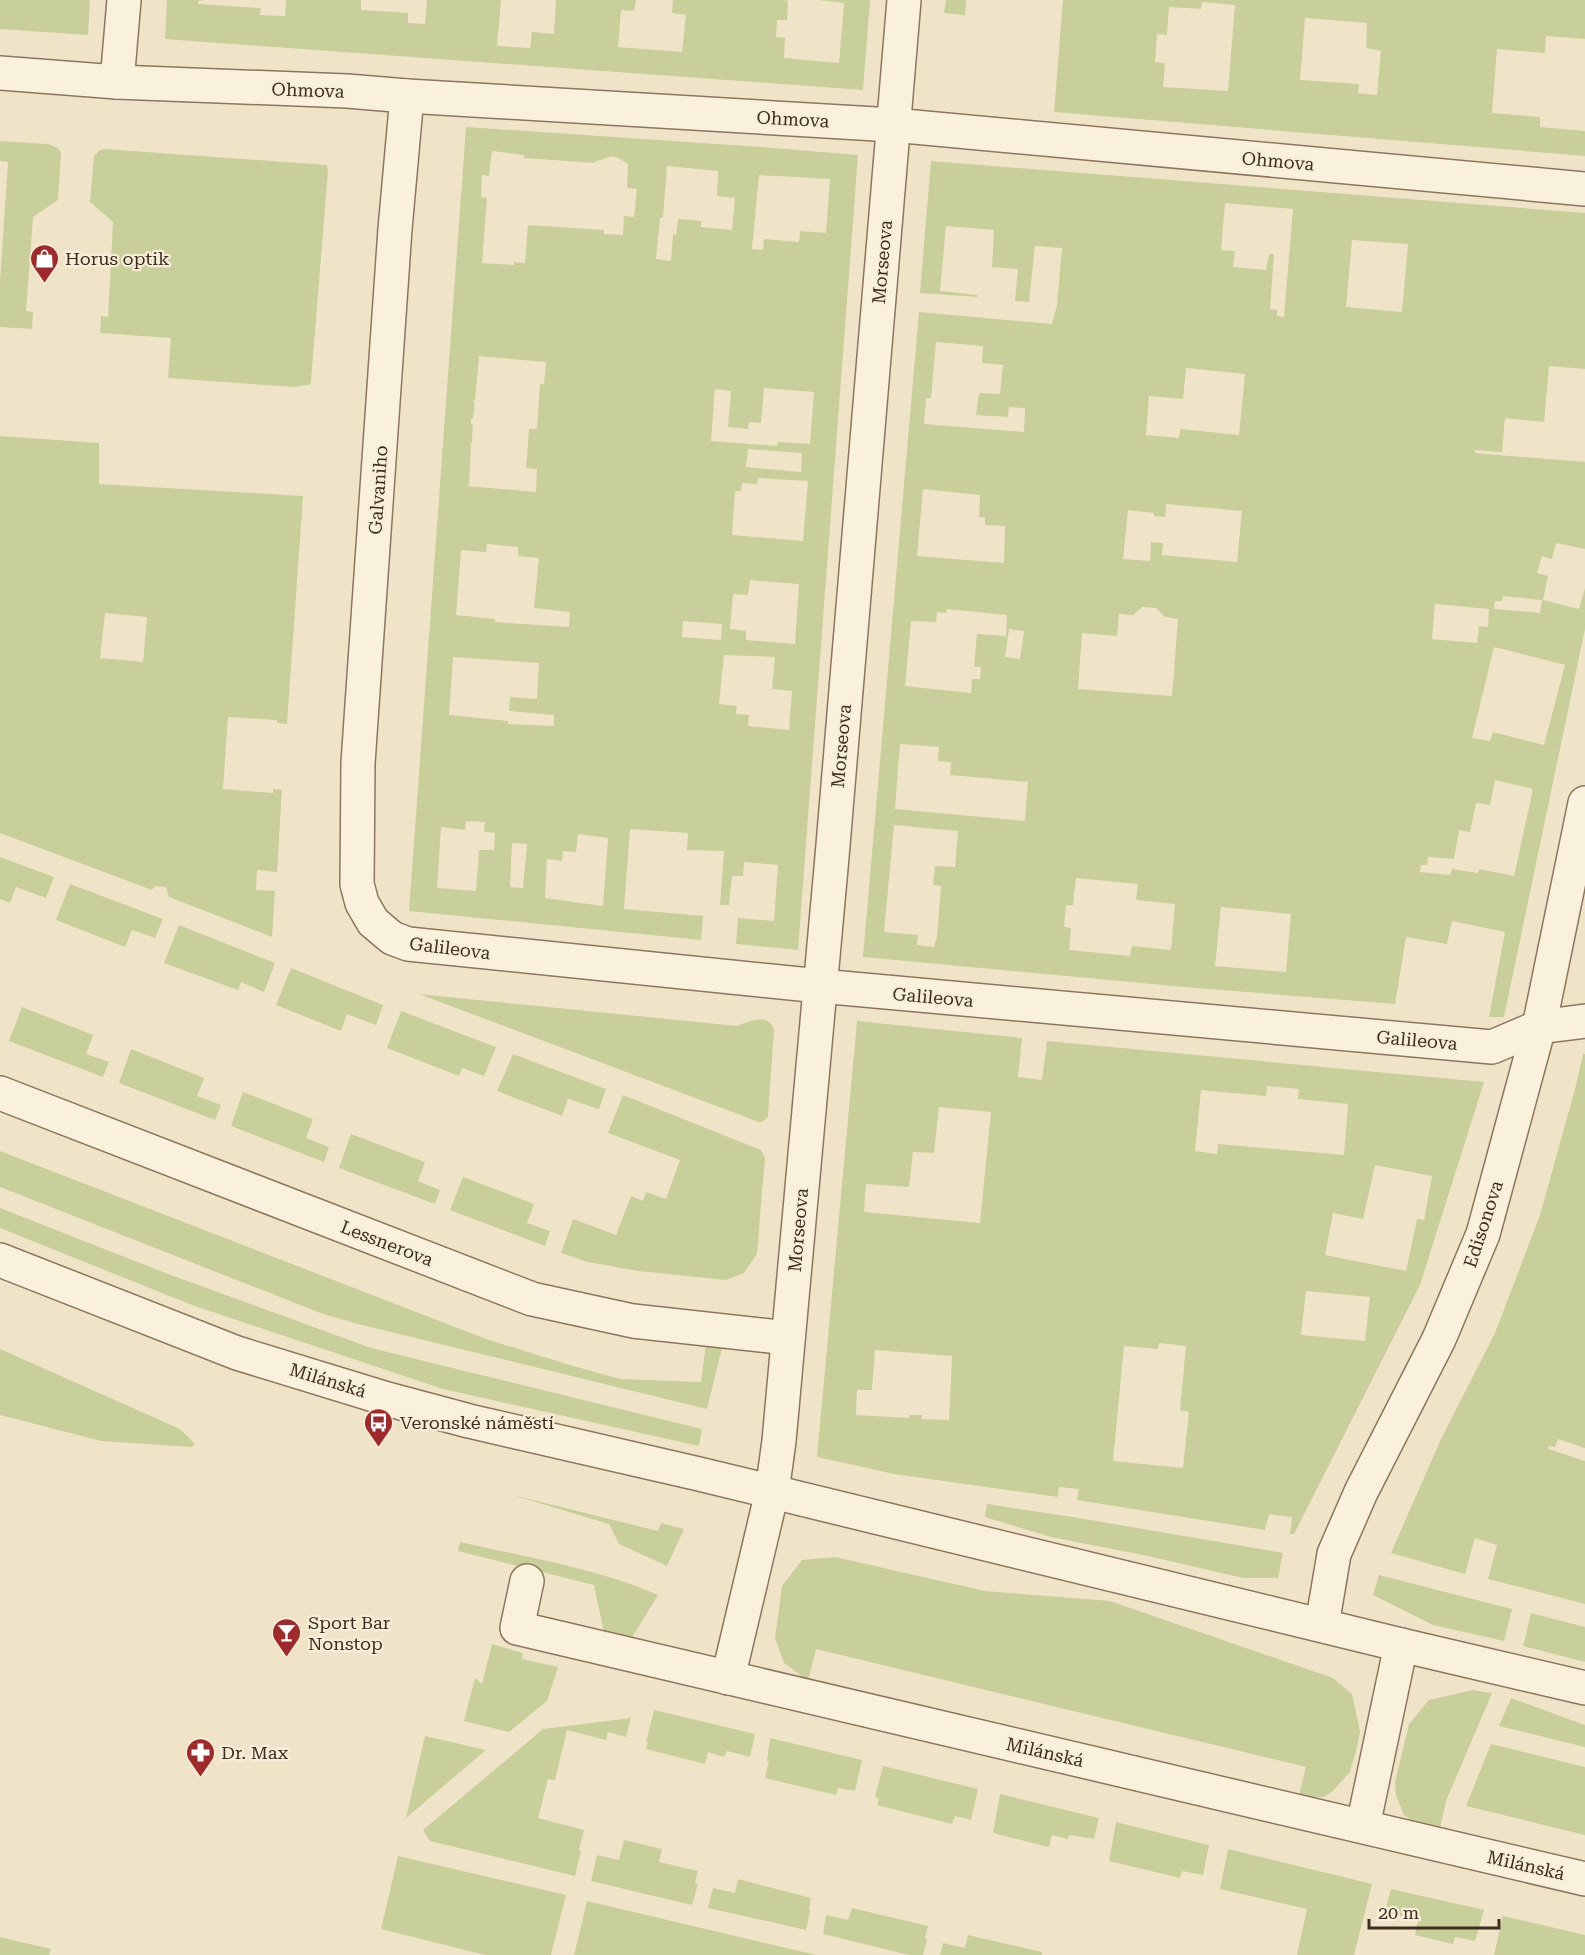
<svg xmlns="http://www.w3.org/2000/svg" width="1585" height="1955" font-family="'Roboto Serif',serif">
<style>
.green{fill:#c9cf9b;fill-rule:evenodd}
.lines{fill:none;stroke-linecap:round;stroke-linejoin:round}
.minor-casing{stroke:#8d765c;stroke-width:36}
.tertiary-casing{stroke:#8d765c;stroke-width:36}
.minor{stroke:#faf1dc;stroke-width:33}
.tertiary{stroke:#faf1dc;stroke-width:33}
.labels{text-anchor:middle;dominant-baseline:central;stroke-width:4.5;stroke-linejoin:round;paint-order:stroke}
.street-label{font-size:18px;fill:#3d2e20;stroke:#f7eed8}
.poi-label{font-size:18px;fill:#3d2e20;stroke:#f7eed8;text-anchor:start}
</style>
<rect width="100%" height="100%" fill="#f0e4c8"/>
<g class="green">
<polygon points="0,0 90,0 88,35 0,29"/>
<polygon points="167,0 205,0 198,1 198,4 261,8 260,15 285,16 286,0 361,0 361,10 408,13 408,23 425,24 427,0 501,0 497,46 530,48 532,32 554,34 556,0 636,0 634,11 621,10 618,47 682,52 686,15 672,13 673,0 784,0 788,1 787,20 777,20 776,37 785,38 784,58 839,63 844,3 818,0 870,0 863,90 165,39"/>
<polygon points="946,0 966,0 965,15 944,13"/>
<path d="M1063,0H1585V39L1546,36L1545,53L1497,49L1492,113L1540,117V127L1585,131V156L1054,112ZM1202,2L1235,5L1228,91L1163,87L1165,63L1155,62L1157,34L1167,35L1169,7L1201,9ZM1305,18L1367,23L1366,48L1381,51L1377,95L1358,93L1359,84L1300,80Z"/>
<path d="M466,127L761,147L858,155L798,950L736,944L738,918L774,921L778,865L744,862L743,876H732L729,905H720L724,851L687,850L688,833L630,829L624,909L703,916L701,940L409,911ZM492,151L524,155V158L595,163V161C602,161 607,156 615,157C620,158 624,162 628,164L627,188L637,189L634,217L624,216L623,235L604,234V230L528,225L525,263L514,262V265L482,263L487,198L481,197L482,175L489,176ZM667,166L718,171L717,196L735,198L732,230L701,227V221L678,219L676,235L673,234L671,261L656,259L660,218H663ZM759,175L830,179L826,233L800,231L799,242L764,239L763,250L752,249ZM477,356L546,362L544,384H540L537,429H529L526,468L537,469L536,492L467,486L469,485L471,444H470L472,442L473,425L471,424V419H473L475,403L473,401L475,400L479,357ZM764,388L814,392L810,444L778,442L777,446L711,441L715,389L731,391L728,427L748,429L749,422L761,423ZM748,449L802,453L801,472L746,467ZM758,478L808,481L803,541L732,535L735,491H741L742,483L757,484ZM487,544L518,547V556L539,558L534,608L570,612L569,627L495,622V619L456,615L461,550L486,552ZM750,580L799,584L795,644L746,640V631L730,629L733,594L748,595ZM683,621L722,624L721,640L682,637ZM724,655L775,657L772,689L792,691L789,730L748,726L749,715L736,714L737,706L719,704ZM453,657L539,663L537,699L510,697L509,711L554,715V726L508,724V721L449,715ZM466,821L485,822L484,832L495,833L494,850H479L476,891L437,888L441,827L465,830ZM578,834L608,838L603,906L545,898L547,859L562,861L563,851L576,852ZM512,843L527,844L523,888L510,887Z"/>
<polygon points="0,141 48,144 58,148 61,153 58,200 33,217 26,311 33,312 32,329 0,327 0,282 8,162 0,161"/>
<polygon points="105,149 327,165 328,170 311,382 309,385 293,387 168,378 171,338 100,333 101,316 108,317 113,222 90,202 94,156 100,150"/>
<path d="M931,161L1585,213V369L1549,366L1544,422L1505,418L1502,452L1475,450V453L1585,462V549L1556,543L1552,559L1542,556L1537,573L1548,576L1543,600L1579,609L1585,588V629L1504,1017H1489L1505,932L1452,921L1447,944L1406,937L1395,1004L1184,987L863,957L919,312L1052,324L1057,305L1062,248L1035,246L1029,302L1015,301L1018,269L992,267L994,230L946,226L940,291L977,295V297L920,293ZM1225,203L1293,209L1284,317L1277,316V310L1270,309L1274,254H1269L1266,270L1233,267L1235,251L1221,250ZM1352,240L1408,244L1402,312L1346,307ZM936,342L983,346L982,363L1003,365L1000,394L979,393L976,415L1008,417L1009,407L1025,408L1024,432L924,424L926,398H931ZM1186,368L1245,374L1239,435L1180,429L1179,438L1146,435L1149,396L1183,399ZM923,489L980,495L979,517L985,518V525L1005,526L1004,563L917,556ZM1166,504L1242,511L1237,562L1162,555L1163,543L1151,542L1150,561L1123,559L1128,510L1154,513V516L1165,517ZM1503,596L1542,600L1540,613L1494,609L1495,601H1502ZM1435,604L1489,609L1488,627L1479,626L1477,643L1432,639ZM1142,607L1156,608L1165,617L1178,619L1172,696L1078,689L1082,633L1117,636L1119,614L1133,615ZM947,609L1007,615L1006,636L977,634L974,667H981L980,679H972L971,693L905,686L911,621L936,622L937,612L946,613ZM1009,629L1024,631L1020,659L1005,657ZM1494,647L1565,665L1544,745L1493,732L1490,741L1472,738ZM900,744L939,747L938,761L951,762L950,775L1028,782L1025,821L895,809ZM1495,780L1533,789L1514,876L1479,869L1478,873L1452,869L1450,875L1420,872L1421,865H1427L1428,857L1454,859L1459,830L1470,832L1476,803L1490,805ZM894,825L958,831L955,867L935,866L933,885L941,886L937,936L934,947L917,945L918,935L884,932ZM1076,878L1138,884L1136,900L1175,904L1171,950L1132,946L1130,956L1069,950L1071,928L1064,927L1066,905H1073ZM1221,907L1291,914L1286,972L1215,966Z"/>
<path d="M0,436L99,443V484L303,496L287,724L277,723V720L228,717L223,789L273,793V789L282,790L277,872L257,870L256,890L275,891L272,937L169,897L166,887L155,886L152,890L0,833ZM105,613L147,617L143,662L100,658Z"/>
<polygon points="0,857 54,877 46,898 16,887 10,903 0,899"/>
<polygon points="70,884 163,919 155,938 132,930 125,947 56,920"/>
<polygon points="179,925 275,963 264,992 241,982 238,990 164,963"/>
<polygon points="291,968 383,1005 376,1025 347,1014 341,1031 276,1005"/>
<path d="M419,994L737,1026C750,1021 767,1013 774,1029L768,1117L762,1122H759Z"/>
<polygon points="22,1007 93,1035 86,1054 109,1062 103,1077 9,1041"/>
<polygon points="401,1011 496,1047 484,1076 462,1068 459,1076 387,1048"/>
<path d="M857,1021L1022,1038L1018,1077L1042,1080L1047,1041L1484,1082L1420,1285L1294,1534H1290L1292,1517L1269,1514L1265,1530L1077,1500L1079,1489L1059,1487L1058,1497L894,1474L817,1457ZM1267,1086L1299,1089L1298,1099L1348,1104L1344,1155L1218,1144L1217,1154L1195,1151L1201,1090L1266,1096ZM939,1107L991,1112L980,1223L864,1212L866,1184L909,1187L913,1152L934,1153ZM1375,1165L1432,1176L1424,1220L1417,1219L1406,1271L1325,1255L1333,1213L1363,1219ZM1306,1291L1370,1297L1365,1341L1301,1335ZM1159,1343L1186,1346L1180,1410L1189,1412L1183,1468L1113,1461L1124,1346L1158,1349ZM875,1350L952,1356L949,1420L922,1419V1415H910L909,1418L856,1415L857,1390H872Z"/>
<polygon points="131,1049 204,1078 197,1096 221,1105 215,1120 119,1083"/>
<polygon points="513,1054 606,1089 599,1109 568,1099 562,1116 497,1091"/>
<polygon points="1583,1054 1585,1054 1585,1448 1558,1439 1555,1447 1549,1446 1548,1449 1585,1461 1585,1604 1488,1579 1497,1545 1475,1538 1465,1574 1391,1553 1441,1439 1495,1333 1540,1215 1575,1089"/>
<polygon points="243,1092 313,1119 306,1138 329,1147 324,1162 231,1126"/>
<polygon points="623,1095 761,1150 765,1158 757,1254 744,1273 726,1280 638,1271 588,1262 561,1253 573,1219 616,1235 631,1196 643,1201 646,1192 666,1199 680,1160 608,1133"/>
<polygon points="351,1134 425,1162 418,1181 440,1190 435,1204 339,1168"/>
<polygon points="0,1151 486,1339 573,1366 620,1379 701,1382 706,1343 722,1348 707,1409 358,1324 323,1314 0,1187"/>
<polygon points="463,1177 534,1204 527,1223 550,1231 545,1246 450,1210"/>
<polygon points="0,1208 168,1274 371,1348 702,1429 699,1446 443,1389 192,1305 0,1228"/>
<polygon points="0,1349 180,1429 195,1444 192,1447 101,1441 0,1415"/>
<polygon points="509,1494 658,1531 661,1523 684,1529 667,1566 619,1544 609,1524"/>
<polygon points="987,1504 1079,1518 1283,1553 1278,1578 1243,1578 1148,1556 1051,1537 985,1517"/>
<path d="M460,1542C525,1557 598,1568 658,1595L631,1639L604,1633L594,1585L458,1551Z"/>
<polygon points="835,1557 985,1591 1110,1601 1333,1678 1352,1694 1360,1731 1357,1747 1350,1772 1332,1792 1323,1797 1298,1799 1306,1767 816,1649 808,1681 784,1663 775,1638 782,1586 802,1560"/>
<polygon points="1379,1575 1512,1609 1504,1641 1433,1625 1373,1595"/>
<polygon points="1531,1613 1585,1627 1585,1662 1523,1646"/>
<polygon points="492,1644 523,1653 522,1659 558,1667 547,1701 509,1732 464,1721 475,1678 482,1684"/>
<polygon points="1473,1690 1492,1693 1446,1801 1439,1833 1425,1830 1404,1815 1396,1796 1395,1782 1409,1724 1429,1700"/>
<polygon points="1511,1698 1585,1725 1585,1747 1499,1726"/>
<polygon points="654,1710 755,1734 750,1757 727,1751 724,1757 708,1752 705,1764 646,1749 648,1742 646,1742"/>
<polygon points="631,1718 626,1737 608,1732 606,1740 567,1730 555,1780 548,1779 538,1818 584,1830 579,1850 581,1851 575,1876 430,1841 423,1830 543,1729"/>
<polygon points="425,1736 486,1750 406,1818"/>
<polygon points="770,1738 862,1760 855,1791 838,1788 836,1795 765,1778 769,1761 767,1761"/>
<polygon points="1491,1744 1585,1767 1585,1835 1466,1806"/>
<polygon points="883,1766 978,1789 971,1820 955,1816 952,1824 877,1805 879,1798 875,1797"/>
<polygon points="1000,1794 1099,1818 1094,1839 1069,1835 1068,1839 1052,1835 1049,1847 993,1833"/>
<polygon points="1116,1822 1209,1845 1203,1875 1182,1871 1180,1878 1109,1861"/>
<polygon points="624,1840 662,1849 659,1862 698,1871 695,1883 698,1884 692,1905 591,1881 597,1855 619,1860"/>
<polygon points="1228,1849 1372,1884 1354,1955 1297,1955 1307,1909 1220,1889"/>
<polygon points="398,1856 566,1895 551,1955 485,1955 381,1929"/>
<polygon points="738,1879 811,1898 809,1910 810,1911 806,1930 708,1908 713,1888 735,1893"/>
<polygon points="1391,1889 1484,1910 1475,1941 1455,1937 1453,1944 1415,1935 1418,1921 1385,1912"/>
<polygon points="587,1901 816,1955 574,1955"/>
<polygon points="852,1908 928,1926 925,1938 927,1939 923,1955 909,1955 823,1934 826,1915 848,1920"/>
<polygon points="1503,1916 1585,1935 1585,1955 1494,1955"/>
<polygon points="968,1935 1042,1952 1042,1955 940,1955 943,1943 965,1948"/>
<polygon points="0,1937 51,1949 49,1955 0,1955"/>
</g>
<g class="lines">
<defs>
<g id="minor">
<polyline points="0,73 117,82 347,91 407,96 893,125 1585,189"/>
<polyline points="117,82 124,0"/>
<polyline points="407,96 395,229 358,763 357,884 362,903 373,922 392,938 408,944 820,986 1492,1047 1539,1027 1585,1021"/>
<polyline points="0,1093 532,1299 633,1321 788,1338"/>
<path d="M527,1581L517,1628C872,1714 1229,1794 1585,1879"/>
<polyline points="1322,1625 1334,1554 1361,1492 1439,1339 1483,1234 1539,1027 1585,803"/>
<polyline points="728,1678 772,1492 779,1441 832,857 904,0"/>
<polyline points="1363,1826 1401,1645"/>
</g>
<polyline id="tertiary" points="0,1260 237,1353 387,1399 469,1421 699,1474 1401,1645 1585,1688"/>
</defs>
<use href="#minor" class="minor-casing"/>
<use href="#tertiary" class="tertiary-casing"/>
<use href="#minor" class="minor"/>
<use href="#tertiary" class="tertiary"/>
</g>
<defs>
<symbol id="shop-pin" viewBox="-11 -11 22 30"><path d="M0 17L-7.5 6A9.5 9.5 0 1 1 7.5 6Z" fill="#9e2a2b" stroke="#f7eed8"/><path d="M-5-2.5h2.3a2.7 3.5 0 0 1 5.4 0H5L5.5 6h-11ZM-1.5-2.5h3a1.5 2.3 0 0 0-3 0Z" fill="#fff"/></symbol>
<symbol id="bus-pin" viewBox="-11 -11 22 30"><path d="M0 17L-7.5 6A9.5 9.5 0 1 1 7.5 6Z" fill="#9e2a2b" stroke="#f7eed8"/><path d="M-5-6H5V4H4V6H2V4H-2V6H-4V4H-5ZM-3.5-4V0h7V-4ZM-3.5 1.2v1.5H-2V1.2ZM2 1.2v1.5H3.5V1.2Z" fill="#fff"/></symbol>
<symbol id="bar-pin" viewBox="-11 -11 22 30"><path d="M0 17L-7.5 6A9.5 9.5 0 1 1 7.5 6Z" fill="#9e2a2b" stroke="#f7eed8"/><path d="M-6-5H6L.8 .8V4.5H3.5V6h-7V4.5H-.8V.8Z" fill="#fff"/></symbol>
<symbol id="pharmacy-pin" viewBox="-11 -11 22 30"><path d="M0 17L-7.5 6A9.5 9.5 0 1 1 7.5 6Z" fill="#9e2a2b" stroke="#f7eed8"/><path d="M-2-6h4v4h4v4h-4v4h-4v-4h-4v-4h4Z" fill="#fff"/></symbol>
</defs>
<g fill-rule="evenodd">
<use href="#shop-pin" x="28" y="242" width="33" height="45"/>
<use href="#bus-pin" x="362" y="1406" width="33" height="45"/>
<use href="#bar-pin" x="270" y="1616" width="33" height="45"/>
<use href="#pharmacy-pin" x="184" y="1736" width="33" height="45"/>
</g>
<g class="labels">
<g class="street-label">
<text transform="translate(308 90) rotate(2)">Ohmova</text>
<text transform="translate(793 119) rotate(3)">Ohmova</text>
<text transform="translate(1278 161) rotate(5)">Ohmova</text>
<text transform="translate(882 262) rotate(-85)">Morseova</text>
<text transform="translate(378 490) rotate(-86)">Galvaniho</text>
<text transform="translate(841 746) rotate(-85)">Morseova</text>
<text transform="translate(450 948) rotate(7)">Galileova</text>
<text transform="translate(933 997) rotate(5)">Galileova</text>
<text transform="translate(1417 1040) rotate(5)">Galileova</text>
<text transform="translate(1483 1224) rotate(-72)">Edisonova</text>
<text transform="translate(798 1230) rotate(-85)">Morseova</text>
<text transform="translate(387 1243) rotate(21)">Lessnerova</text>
<text transform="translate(328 1380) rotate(17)">Milánská</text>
<text transform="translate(1045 1752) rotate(13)">Milánská</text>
<text transform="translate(1526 1865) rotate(13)">Milánská</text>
</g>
<g class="poi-label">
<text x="65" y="258">Horus optik</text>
<text x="400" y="1422">Veronské náměstí</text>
<text x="308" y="1622">Sport Bar<tspan x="308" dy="21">Nonstop</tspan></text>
<text x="221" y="1752">Dr. Max</text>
</g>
</g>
<path d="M1369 1919v9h130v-9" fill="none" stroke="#3d2e20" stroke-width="3"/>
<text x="1378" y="1919" font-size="18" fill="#3d2e20" stroke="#f7eed8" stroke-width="4.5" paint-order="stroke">20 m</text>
</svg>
